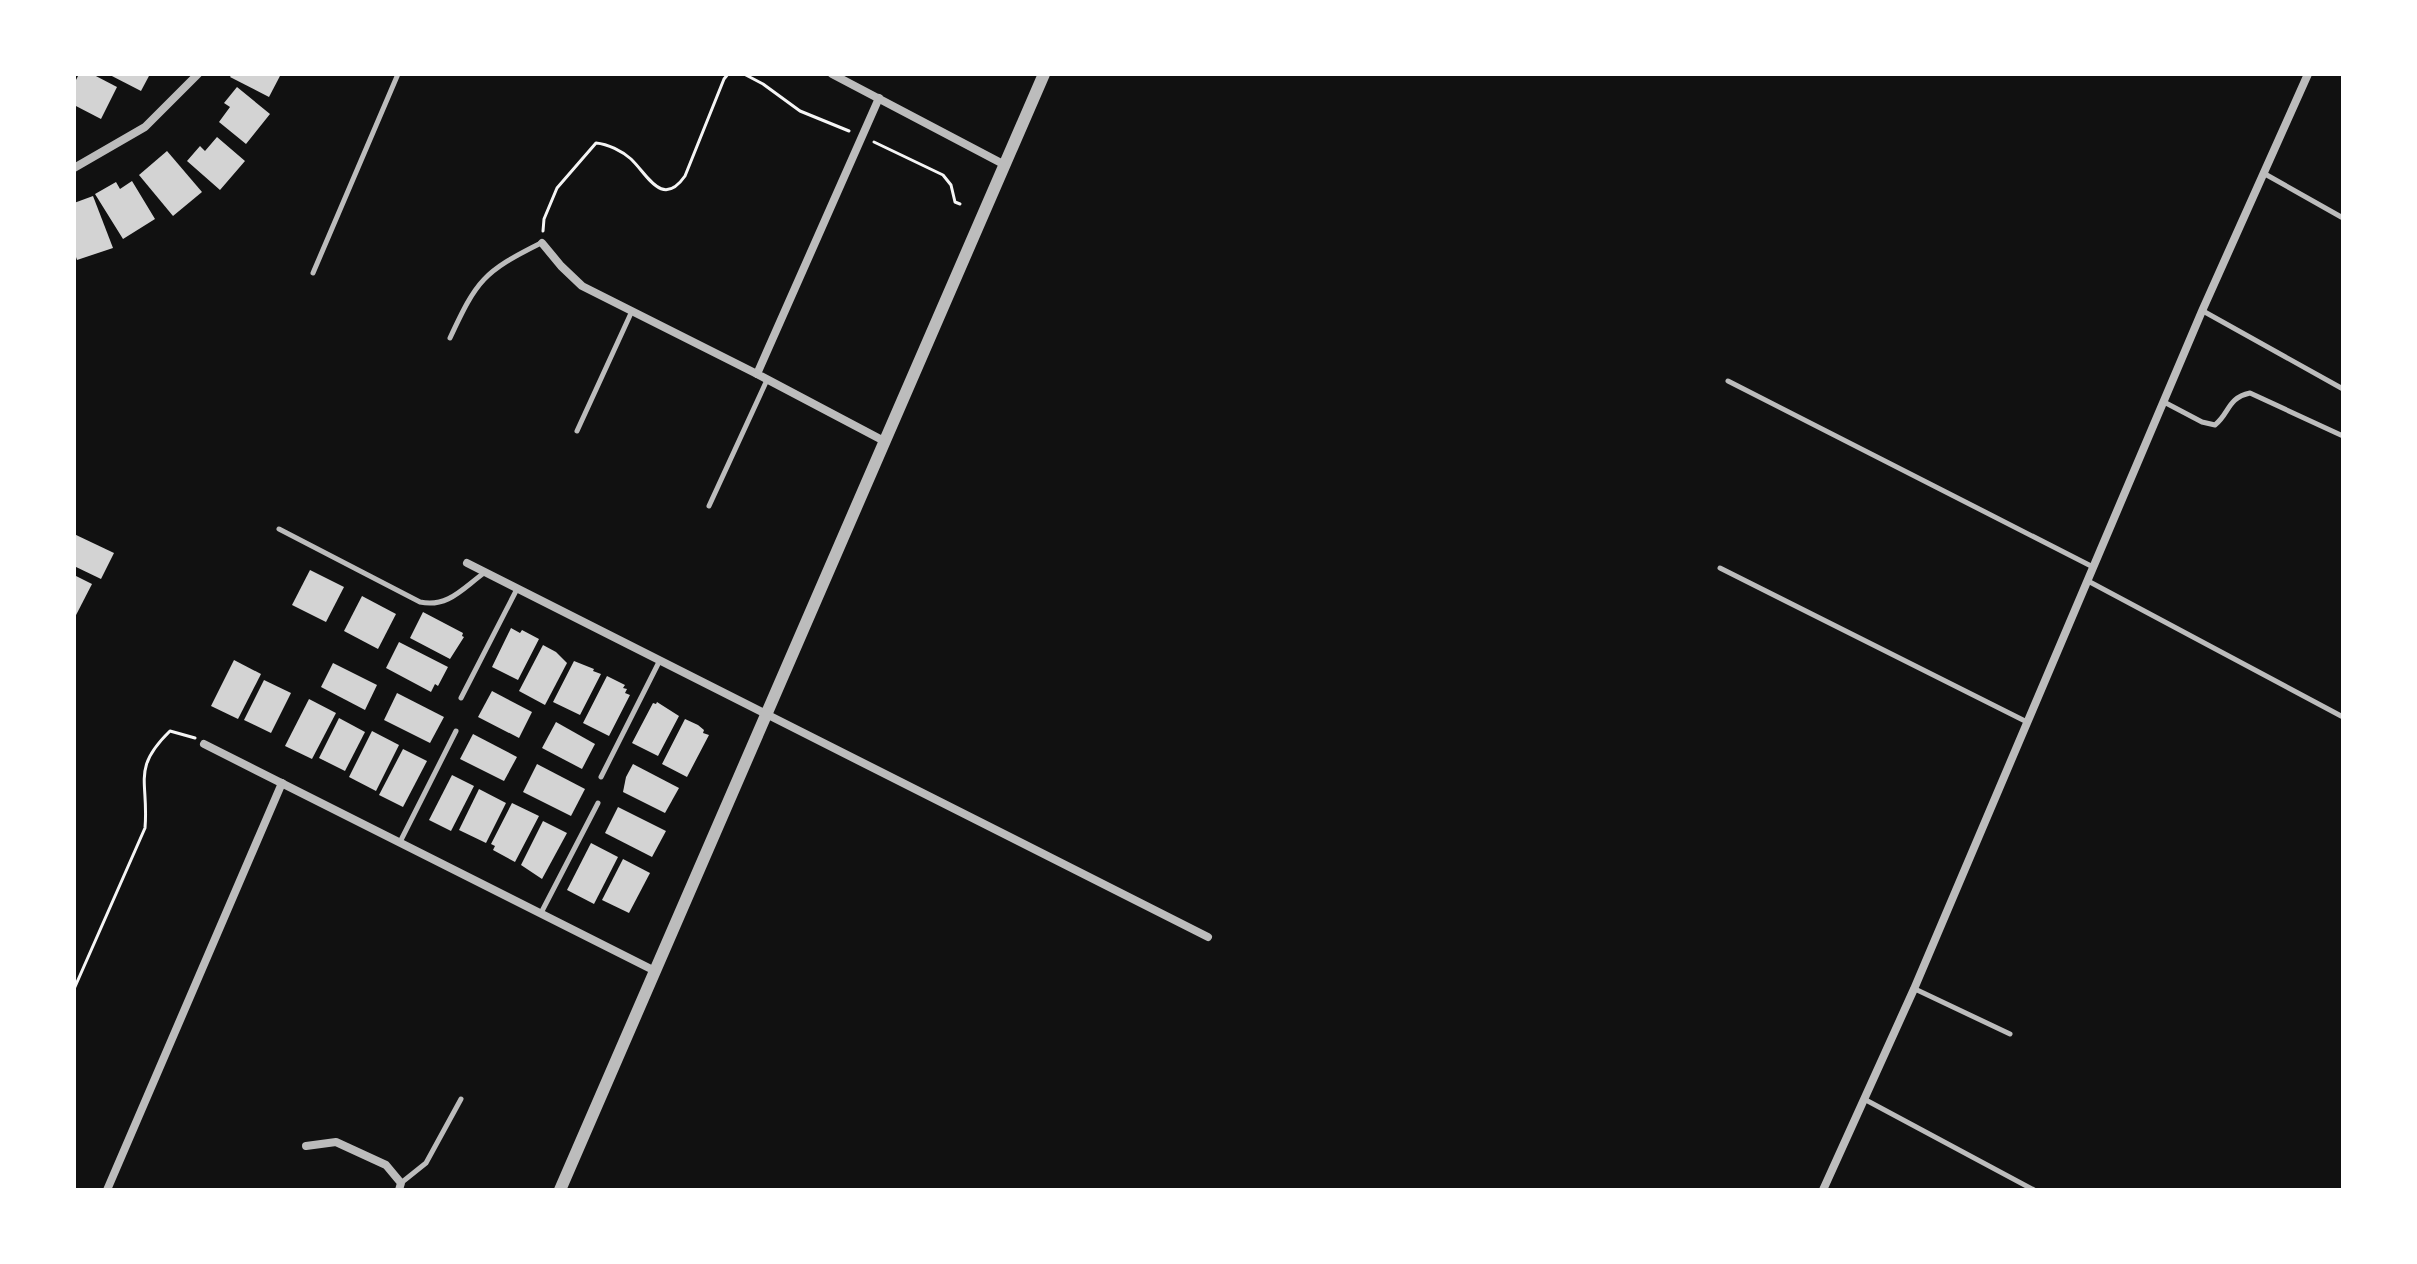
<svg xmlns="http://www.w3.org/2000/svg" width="2417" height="1264" font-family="Spectral,serif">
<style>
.building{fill:#d3d3d3}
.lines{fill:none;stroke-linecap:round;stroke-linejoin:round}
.path{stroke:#f5f5f5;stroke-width:3}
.service{stroke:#bcbcbc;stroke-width:5}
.minor{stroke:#bcbcbc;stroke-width:8}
.tertiary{stroke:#bcbcbc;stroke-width:12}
</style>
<rect width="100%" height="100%" fill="#111"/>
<g class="building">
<polygon points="79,74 92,74 117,87 101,119 74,105 74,84"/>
<polygon points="108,74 150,74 141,91"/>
<polygon points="232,74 281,74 269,97 230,77"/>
<polygon points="237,87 270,114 246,144 219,122 230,107 224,103"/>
<polygon points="217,137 245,161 220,190 187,161 200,146 205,151"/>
<polygon points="167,151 202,192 173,216 139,175"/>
<polygon points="132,181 155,219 123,239 95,194 116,182 120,189"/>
<polygon points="93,196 113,248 77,260 74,251 74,203"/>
<polygon points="74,534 114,553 101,579 74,566"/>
<polygon points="310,570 344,587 326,622 292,605"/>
<polygon points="74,575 92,584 74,619"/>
<polygon points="362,596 396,614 378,649 344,631"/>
<polygon points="423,612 463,633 462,636 464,637 450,659 410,638"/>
<polygon points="511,628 520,633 522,630 539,639 518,680 492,667"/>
<polygon points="399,642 448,667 438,686 435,684 431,692 386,668"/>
<polygon points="543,645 556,652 567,663 545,705 519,691"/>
<polygon points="234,660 261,674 238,719 211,706"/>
<polygon points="574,661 594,669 593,671 601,674 580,715 553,702"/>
<polygon points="333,663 377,685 365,710 321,687"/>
<polygon points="607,676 625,685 623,688 627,689 625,693 630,695 609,736 583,723"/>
<polygon points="264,680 291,693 271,733 244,720"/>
<polygon points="492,691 532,712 519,738 478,717"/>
<polygon points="397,693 444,717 430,743 384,720"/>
<polygon points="309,699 336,713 312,759 285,746"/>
<polygon points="657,702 679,716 658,756 632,743 653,703 656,704"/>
<polygon points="339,718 365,732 345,771 319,758"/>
<polygon points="685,719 698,725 704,730 703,733 709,735 687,777 662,764"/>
<polygon points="556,722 595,744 582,769 542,748"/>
<polygon points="372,731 399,745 376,791 349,777"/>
<polygon points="473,734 517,757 504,781 460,759"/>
<polygon points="403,749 427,761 403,807 379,795"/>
<polygon points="537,764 585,789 571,816 523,792"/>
<polygon points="633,764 679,788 665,813 623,792 626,777"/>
<polygon points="452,775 474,786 451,831 429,820"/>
<polygon points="479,789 506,803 486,843 459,830"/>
<polygon points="512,803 539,816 515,862 493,850 495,846 491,844"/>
<polygon points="618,807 666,831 652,857 605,833"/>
<polygon points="543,821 567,833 542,879 521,865"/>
<polygon points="591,843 618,857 594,904 567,890"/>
<polygon points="623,859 650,873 629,913 602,900"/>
</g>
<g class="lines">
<g class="path">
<polyline points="744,74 763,84 800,111 849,131"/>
<polyline points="874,142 943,175 951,185 955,202 960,204"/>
<path d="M543,231L544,219L557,188L596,143C608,144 622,151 631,159C647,174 662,209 685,176L724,79L728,74"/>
<path d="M74,989L145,828C149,781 131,769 170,731L195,738"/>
</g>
<g class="service">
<polyline points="2265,174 2343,218"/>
<polyline points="313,273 398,74"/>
<polyline points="2203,311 2343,389"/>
<path d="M450,338C477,280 483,272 541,243"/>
<polyline points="1728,381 2093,567"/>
<path d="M2164,402L2202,422L2215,425C2230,413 2227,398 2250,393L2343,436"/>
<polyline points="577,431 632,311"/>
<polyline points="709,506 767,380"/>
<path d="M279,529L420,602C448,608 463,588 484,573"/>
<polyline points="1720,568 2027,722"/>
<polyline points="2088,581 2343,717"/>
<polyline points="461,698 517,589"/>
<polyline points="601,777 660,660"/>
<polyline points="400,842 456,731"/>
<polyline points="541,913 598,803"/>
<polyline points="1915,989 2010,1034"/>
<polyline points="1864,1099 2034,1190"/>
<polyline points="401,1183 426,1163 461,1099"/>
</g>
<g class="minor">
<polyline points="832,74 1005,165"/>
<polyline points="74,168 145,127 198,74"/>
<polyline points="542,243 561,266 582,286 757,374 884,441"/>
<polyline points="757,374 879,98"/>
<polyline points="467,563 1208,937"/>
<polyline points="204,744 655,971"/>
<polyline points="306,1146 336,1142 386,1165 401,1183 399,1190"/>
<polyline points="107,1190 282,783"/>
<polyline points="1823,1190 1914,989 2202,311 2308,74"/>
</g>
<polyline class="tertiary" points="560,1190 1044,74"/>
</g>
<rect width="2417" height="1264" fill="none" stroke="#ffffff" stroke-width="152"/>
</svg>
